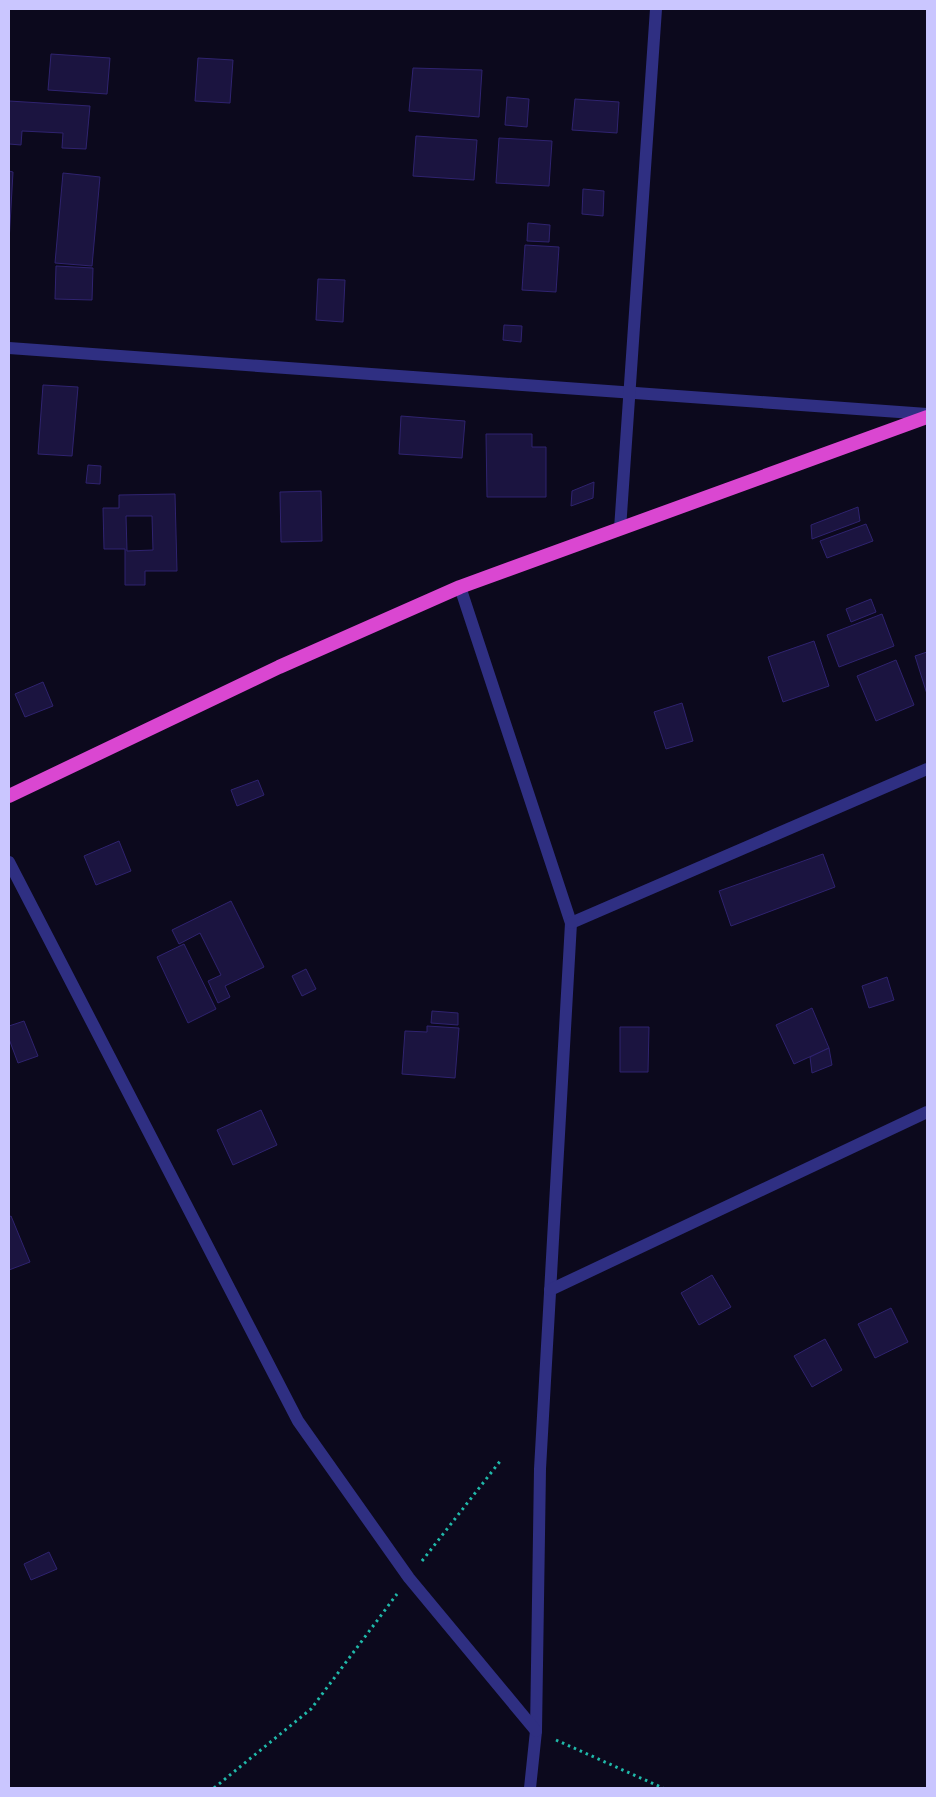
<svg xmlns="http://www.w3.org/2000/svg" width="936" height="1797" font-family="Overpass,sans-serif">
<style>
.building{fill:#1b1440;stroke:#2f236f;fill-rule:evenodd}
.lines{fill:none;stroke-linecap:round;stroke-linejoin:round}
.path{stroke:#20b9aa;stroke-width:3;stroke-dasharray:2.5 4;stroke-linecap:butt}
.minor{stroke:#2f2f82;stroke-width:12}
.trunk{stroke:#da47d1;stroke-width:14}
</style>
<rect width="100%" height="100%" fill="#0c091d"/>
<g class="building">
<polygon points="51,54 110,58 107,94 48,90"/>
<polygon points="198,58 233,60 230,103 195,101"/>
<polygon points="413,68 482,70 479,117 409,111"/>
<polygon points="507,97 529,99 527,127 505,125"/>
<polygon points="575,99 619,102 617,133 572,130"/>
<polygon points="9,101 90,106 86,149 62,148 63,133 22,131 21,145 9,144"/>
<polygon points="416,136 477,140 474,180 413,176"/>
<polygon points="499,138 552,141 549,186 496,183"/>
<polygon points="9,171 13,172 9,242"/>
<polygon points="63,173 100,177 92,266 55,263"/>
<polygon points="583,189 604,191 603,216 582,214"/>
<polygon points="528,223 550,225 549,242 527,241"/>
<polygon points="525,245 559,247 556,292 522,290"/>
<polygon points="56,266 93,268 92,300 55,299"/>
<polygon points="318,279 345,280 343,322 316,320"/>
<polygon points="504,325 522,326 521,342 503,340"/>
<polygon points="43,385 78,387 72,456 38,454"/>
<polygon points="401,416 465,421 462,458 399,454"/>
<polygon points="486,434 532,434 532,447 546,447 546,497 487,497"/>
<polygon points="88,465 101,466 100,484 86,483"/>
<polygon points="594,482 593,498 571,506 572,491"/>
<polygon points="321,491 322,541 281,542 280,492"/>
<path d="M175,494L177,571H145V585H125V549H104L103,508H119V495ZM126,516H152L153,550L127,551Z"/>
<polygon points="858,507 860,521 812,539 811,525"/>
<polygon points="866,524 873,541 827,558 820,541"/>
<polygon points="871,599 876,612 851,622 846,609"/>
<polygon points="882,614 894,646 839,667 827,635"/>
<polygon points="814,641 829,686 783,702 768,657"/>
<polygon points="927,652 927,694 915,656"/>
<polygon points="896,660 914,705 876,721 857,676"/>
<polygon points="43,682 53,706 25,717 15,694"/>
<polygon points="682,703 693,741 666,749 654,712"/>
<polygon points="258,780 264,795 237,806 231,790"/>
<polygon points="119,841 131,871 96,885 84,856"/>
<polygon points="823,854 835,887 731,926 719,891"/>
<polygon points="231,901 264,967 225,986 230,997 218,1003 208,981 221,975 200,933 179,944 172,930"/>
<polygon points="184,944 216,1009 188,1023 157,957"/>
<polygon points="306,969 316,989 302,996 292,976"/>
<polygon points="887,977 894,1000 869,1008 862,986"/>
<polygon points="812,1008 829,1048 794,1064 776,1025"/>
<polygon points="432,1011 458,1013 458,1025 431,1023"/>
<polygon points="24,1021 38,1056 18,1063 9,1039 9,1026"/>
<polygon points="427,1026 459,1028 455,1078 402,1074 405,1031 427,1032"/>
<polygon points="620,1027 649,1027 648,1072 620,1072"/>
<polygon points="829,1048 832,1065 812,1073 810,1057"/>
<polygon points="261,1110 277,1145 233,1165 217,1130"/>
<polygon points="11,1216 30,1262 9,1270 9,1217"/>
<polygon points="712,1275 731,1307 699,1325 681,1293"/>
<polygon points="891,1308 908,1342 875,1358 858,1324"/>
<polygon points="825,1339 842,1370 812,1387 794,1356"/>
<polygon points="49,1552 57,1569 31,1580 24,1564"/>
</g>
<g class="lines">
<g class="path">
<polyline points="422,1561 501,1460"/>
<polyline points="556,1740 663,1788"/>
<polyline points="214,1788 311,1709 397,1594"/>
</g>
<g class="minor">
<polyline points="9,348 927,414"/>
<polyline points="620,529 656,9"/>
<polyline points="460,587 571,923 540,1469 536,1731 530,1788"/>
<polyline points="9,862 298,1421 409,1578 536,1731"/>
<polyline points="571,923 927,769"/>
<polyline points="550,1290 927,1112"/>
</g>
<polyline class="trunk" points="9,796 279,667 460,587 927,417"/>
</g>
<rect width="936" height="1797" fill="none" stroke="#cac6ff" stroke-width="20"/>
</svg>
